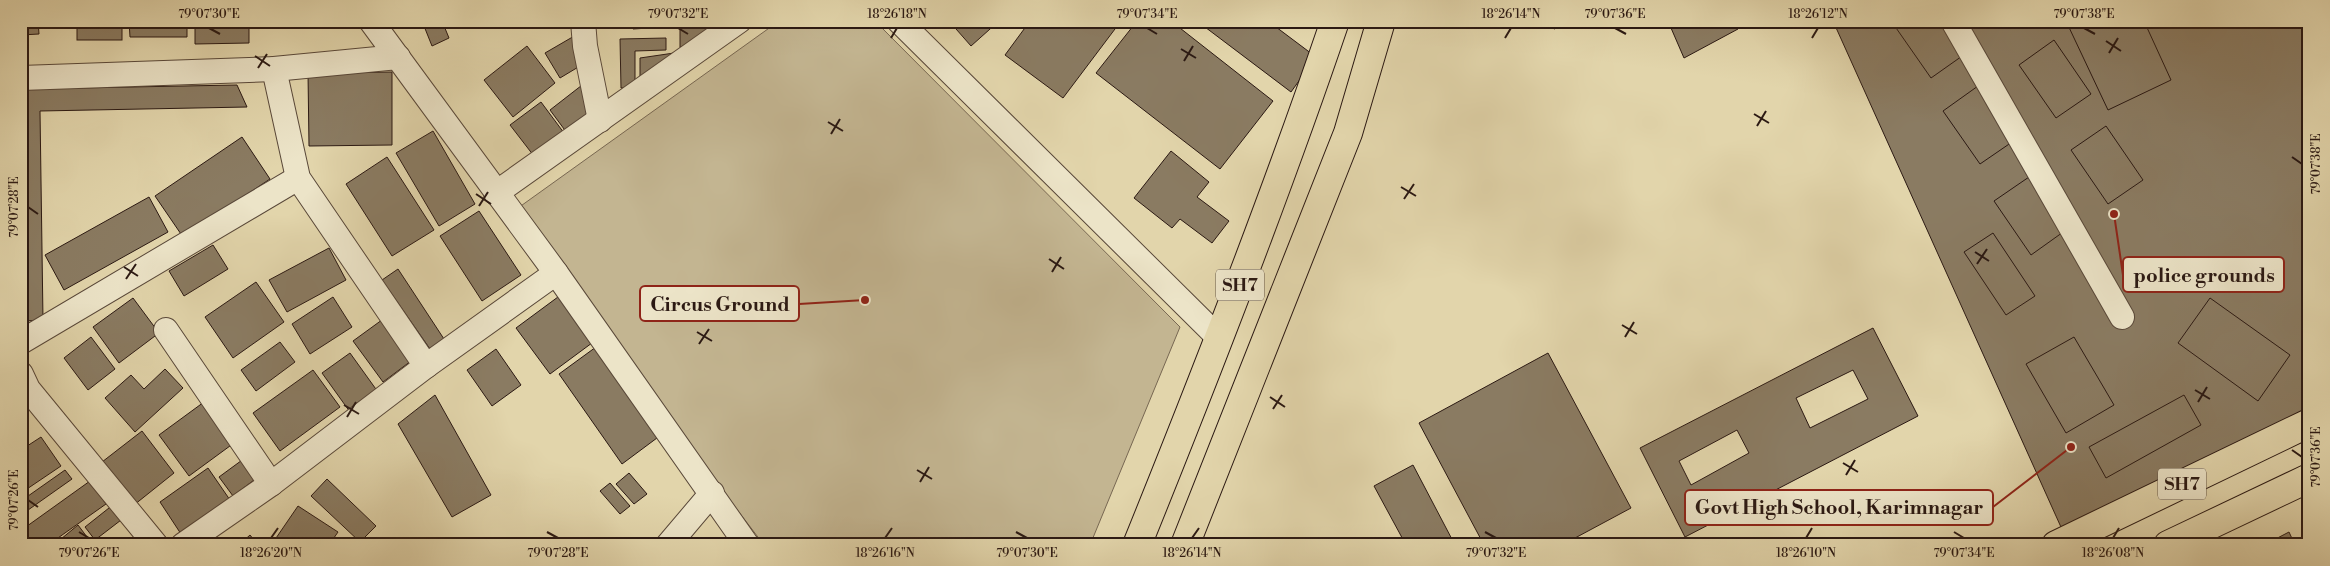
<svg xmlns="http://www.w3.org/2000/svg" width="2330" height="566" font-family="'Libre Bodoni',serif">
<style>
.pitch{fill:#c3b591;stroke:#776752}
.building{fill:#8a7b62;stroke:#2b1913;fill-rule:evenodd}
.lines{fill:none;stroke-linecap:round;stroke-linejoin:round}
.street-casing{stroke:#594839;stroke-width:26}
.primary-casing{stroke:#2b1913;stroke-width:30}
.street{stroke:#ece4c8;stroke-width:24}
.primary{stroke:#e2d5ab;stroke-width:28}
.ticks{fill:none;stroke:#2b1913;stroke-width:2}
.labels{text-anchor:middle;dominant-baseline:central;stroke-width:4.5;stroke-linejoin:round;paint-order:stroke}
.shield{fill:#ece4c8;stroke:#655649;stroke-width:1}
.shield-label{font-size:18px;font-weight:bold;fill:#2b1913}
.leader{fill:none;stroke:#8f2418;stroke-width:2}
.callout-dot{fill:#8f2418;stroke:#ece4c8;stroke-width:2}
.callout{fill:#ece4c8;stroke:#8f2418;stroke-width:2}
.callout-label{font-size:20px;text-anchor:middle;font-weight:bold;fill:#2b1913}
.neatline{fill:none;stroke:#2b1913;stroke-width:2}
.ticks-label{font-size:12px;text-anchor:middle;fill:#2b1913}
</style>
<rect width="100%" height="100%" fill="#e2d5ab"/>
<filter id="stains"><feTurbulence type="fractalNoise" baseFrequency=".004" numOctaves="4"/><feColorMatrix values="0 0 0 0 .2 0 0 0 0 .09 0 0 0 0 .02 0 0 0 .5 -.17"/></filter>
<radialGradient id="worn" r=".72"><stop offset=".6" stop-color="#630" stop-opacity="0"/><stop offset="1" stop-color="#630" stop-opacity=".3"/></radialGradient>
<polygon class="pitch" points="779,21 875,21 1180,327 1090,545 764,545 511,213"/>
<g class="building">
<polygon points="21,21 38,21 39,34 21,35"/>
<rect x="77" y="21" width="45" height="19"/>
<polygon points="129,21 187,21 187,37 130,37"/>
<polygon points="195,21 249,21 249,43 195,44"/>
<polygon points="422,21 442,21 449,38 432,46"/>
<polygon points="504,21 570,21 571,24 504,28"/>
<polygon points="633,21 665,21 665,27 633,29"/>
<rect x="680" y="21" width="30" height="26"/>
<polygon points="949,21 999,21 971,46"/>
<polygon points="1030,21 1121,21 1063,98 1005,55"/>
<polygon points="1137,21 1171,21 1273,101 1220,169 1096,73"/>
<polygon points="1197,21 1268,21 1316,57 1291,92"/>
<polygon points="1530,21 1558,21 1555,29"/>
<polygon points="1668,21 1733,21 1738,29 1684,58"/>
<polygon points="1833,21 2309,21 2309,408 2065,536"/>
<polygon points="1899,21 1943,21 1965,54 1931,78 1894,25"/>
<polygon points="2066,21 2144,21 2171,80 2108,110"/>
<polygon points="576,35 590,60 560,78 545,53"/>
<polygon points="666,38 666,50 635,51 635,88 621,88 620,39"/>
<polygon points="2054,40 2091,94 2056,118 2019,65"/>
<polygon points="527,46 555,83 513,117 484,80"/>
<polygon points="674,53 640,84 640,58"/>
<polygon points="392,72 392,145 309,146 308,73"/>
<polygon points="586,82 603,105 567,133 550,110"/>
<polygon points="237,85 247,107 40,111 43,320 24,321 21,89"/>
<polygon points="1978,86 2015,140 1980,164 1943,111"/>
<polygon points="541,102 567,137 537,160 510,125"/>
<polygon points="2106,126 2143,180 2108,204 2071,150"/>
<polygon points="433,131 475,204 439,226 396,153"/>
<polygon points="242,137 270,179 183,237 155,196"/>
<polygon points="1171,151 1209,182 1197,197 1229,221 1212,243 1180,219 1172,228 1134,198"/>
<polygon points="387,157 434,230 392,256 346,184"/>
<polygon points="2029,177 2066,230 2031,255 1994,201"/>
<polygon points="149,197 168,232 64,290 45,255"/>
<polygon points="479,211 521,275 482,301 440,236"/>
<polygon points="1993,233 2035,296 2006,315 1964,252"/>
<polygon points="213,245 228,269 184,296 169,271"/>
<polygon points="329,248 346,280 287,312 269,280"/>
<polygon points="398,269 444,339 430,349 382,280"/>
<polygon points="256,282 284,322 233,358 205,317"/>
<polygon points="562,294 596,340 550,374 516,328"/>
<polygon points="333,297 352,327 310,354 292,324"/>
<polygon points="133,298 159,333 119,363 93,327"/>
<polygon points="2210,298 2290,355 2258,401 2178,343"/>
<polygon points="386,317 415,358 383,382 353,341"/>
<path d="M1873,328L1918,416L1685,537L1640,448ZM1853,370L1868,399L1810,428L1796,398ZM1737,430L1749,453L1691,485L1679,461Z"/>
<polygon points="91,337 115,369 88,390 64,358"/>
<polygon points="2074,337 2114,405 2066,433 2026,364"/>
<polygon points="280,342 295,362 256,391 241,370"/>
<polygon points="596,347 661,435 622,464 559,374"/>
<polygon points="496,349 521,385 492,406 467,370"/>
<polygon points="350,353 378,392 350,412 322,373"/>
<polygon points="1548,353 1631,508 1562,545 1484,545 1419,423"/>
<polygon points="165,369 183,388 135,432 105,398 131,375 144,389"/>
<polygon points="313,370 340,407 280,451 253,413"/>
<polygon points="435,395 491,495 452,517 398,424"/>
<polygon points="2184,395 2201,425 2106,478 2089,447"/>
<polygon points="204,402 234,443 189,476 159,435"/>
<polygon points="142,431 174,473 134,505 102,462"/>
<polygon points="41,437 61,466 21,493 21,450"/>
<polygon points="249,455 262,474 233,496 219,477"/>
<polygon points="1413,465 1455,545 1406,545 1374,486"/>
<polygon points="208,468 230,500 181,534 160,502"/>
<polygon points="65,470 72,479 21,515 21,501"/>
<polygon points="629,473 647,494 634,504 616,484"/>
<polygon points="327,479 376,526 360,542 311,496"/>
<polygon points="90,481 106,504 48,545 34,545 23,529"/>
<polygon points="610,483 630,506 620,514 600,491"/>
<polygon points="114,504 125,517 95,540 85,527"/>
<polygon points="298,506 338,532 329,545 280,545 274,541"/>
<polygon points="78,525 93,545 65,545 61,539"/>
<polygon points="2289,532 2295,545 2264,545"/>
<polygon points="250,535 258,545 239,545"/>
<polygon points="2309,536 2309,545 2300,545 2298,541"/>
</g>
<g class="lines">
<defs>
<g id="street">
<polyline points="371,21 556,273 747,545"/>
<polyline points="583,21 585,46 600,120"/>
<polyline points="899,21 1220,339"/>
<polyline points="1953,21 2122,317"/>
<polyline points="274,69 298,178 426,366"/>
<polyline points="21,78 274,69 398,57"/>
<polyline points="496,193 739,21"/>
<polyline points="166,330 271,484"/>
<polyline points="21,342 298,178"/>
<polyline points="21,374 28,389 156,545"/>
<polyline points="183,545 271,484 426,366 556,273"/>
<polyline points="668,545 712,493"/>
</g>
<g id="primary">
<path d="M1137,545C1207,372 1275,198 1335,21"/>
<polyline points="1185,545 1348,133 1381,21"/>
<polyline points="2056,545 2309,423"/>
<polyline points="2168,545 2309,478"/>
</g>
</defs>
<use href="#street" class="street-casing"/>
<use href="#primary" class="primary-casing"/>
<use href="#street" class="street"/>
<use href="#primary" class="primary"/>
</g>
<path class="ticks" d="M209,28L220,34M678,28L688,34M1147,28L1157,34M1615,28L1626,34M2084,28L2095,34M891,38L897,28M1505,38L1511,28M1812,38L1818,28M2106,41L2121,51M1181,49L1196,58M2109,53L2118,38M255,56L270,66M1184,61L1193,46M258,68L267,54M1754,114L1769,123M828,122L843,131M1757,126L1766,111M831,134L840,119M2292,157L2302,164M1401,187L1416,196M476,194L491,204M1404,199L1414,184M479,206L488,192M28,207L38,214M1975,252L1989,261M1049,259L1064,269M1977,264L1987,249M124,267L138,276M1052,272L1061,257M126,279L136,264M1622,325L1637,334M697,332L712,341M1625,337L1634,322M699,344L709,329M2195,390L2210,399M1270,397L1285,407M2198,402L2207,387M344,405L359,414M1273,409L1282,395M347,417L356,402M2292,450L2302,457M1843,463L1858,472M917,470L932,479M1846,475L1855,460M920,482L929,467M28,500L38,507M79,532L89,538M547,532L558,538M1016,532L1027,538M1485,532L1496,538M1954,532L1964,538M271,538L278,528M885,538L892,528M1192,538L1199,528M1806,538L1812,528M2113,538L2119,528"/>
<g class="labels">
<g class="shield">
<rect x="1216" y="269.5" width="48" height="31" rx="4"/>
<rect x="2158" y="468.5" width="48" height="31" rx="4"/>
</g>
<g class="shield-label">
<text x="1240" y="285">SH7</text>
<text x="2182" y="484">SH7</text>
</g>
</g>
<path class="leader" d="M2114 214L2123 275M865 300L799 304M2071 447L1993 507"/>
<g class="callout-dot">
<circle cx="2114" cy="214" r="5"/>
<circle cx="865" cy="300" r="5"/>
<circle cx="2071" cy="447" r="5"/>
</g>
<g class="callout">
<rect x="2123" y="257" width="161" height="35" rx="5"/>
<rect x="640" y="286" width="159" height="35" rx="5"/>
<rect x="1685" y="490" width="308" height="35" rx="5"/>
</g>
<g class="callout-label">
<text x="2204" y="282">police grounds</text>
<text x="720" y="311">Circus Ground</text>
<text x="1839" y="514">Govt High School, Karimnagar</text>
</g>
<rect width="2330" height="566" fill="none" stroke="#e2d5ab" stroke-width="55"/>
<rect x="28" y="28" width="2274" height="510" class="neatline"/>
<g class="ticks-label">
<text x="209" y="18">79°07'30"E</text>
<text x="678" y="18">79°07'32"E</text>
<text x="897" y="18">18°26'18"N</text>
<text x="1147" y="18">79°07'34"E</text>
<text x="1511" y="18">18°26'14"N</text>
<text x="1615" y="18">79°07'36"E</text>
<text x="1818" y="18">18°26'12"N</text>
<text x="2084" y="18">79°07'38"E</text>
<text transform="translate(2316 164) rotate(-90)" y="4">79°07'38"E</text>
<text transform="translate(14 207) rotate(-90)" y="4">79°07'28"E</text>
<text transform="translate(2316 457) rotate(-90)" y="4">79°07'36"E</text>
<text transform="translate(14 500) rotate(-90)" y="4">79°07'26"E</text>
<text x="89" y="557">79°07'26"E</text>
<text x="271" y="557">18°26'20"N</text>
<text x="558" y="557">79°07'28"E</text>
<text x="885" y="557">18°26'16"N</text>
<text x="1027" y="557">79°07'30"E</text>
<text x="1192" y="557">18°26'14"N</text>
<text x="1496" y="557">79°07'32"E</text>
<text x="1806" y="557">18°26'10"N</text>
<text x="1964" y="557">79°07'34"E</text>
<text x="2113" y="557">18°26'08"N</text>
</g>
<rect width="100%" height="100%" filter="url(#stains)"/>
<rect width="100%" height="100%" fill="url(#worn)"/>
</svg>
